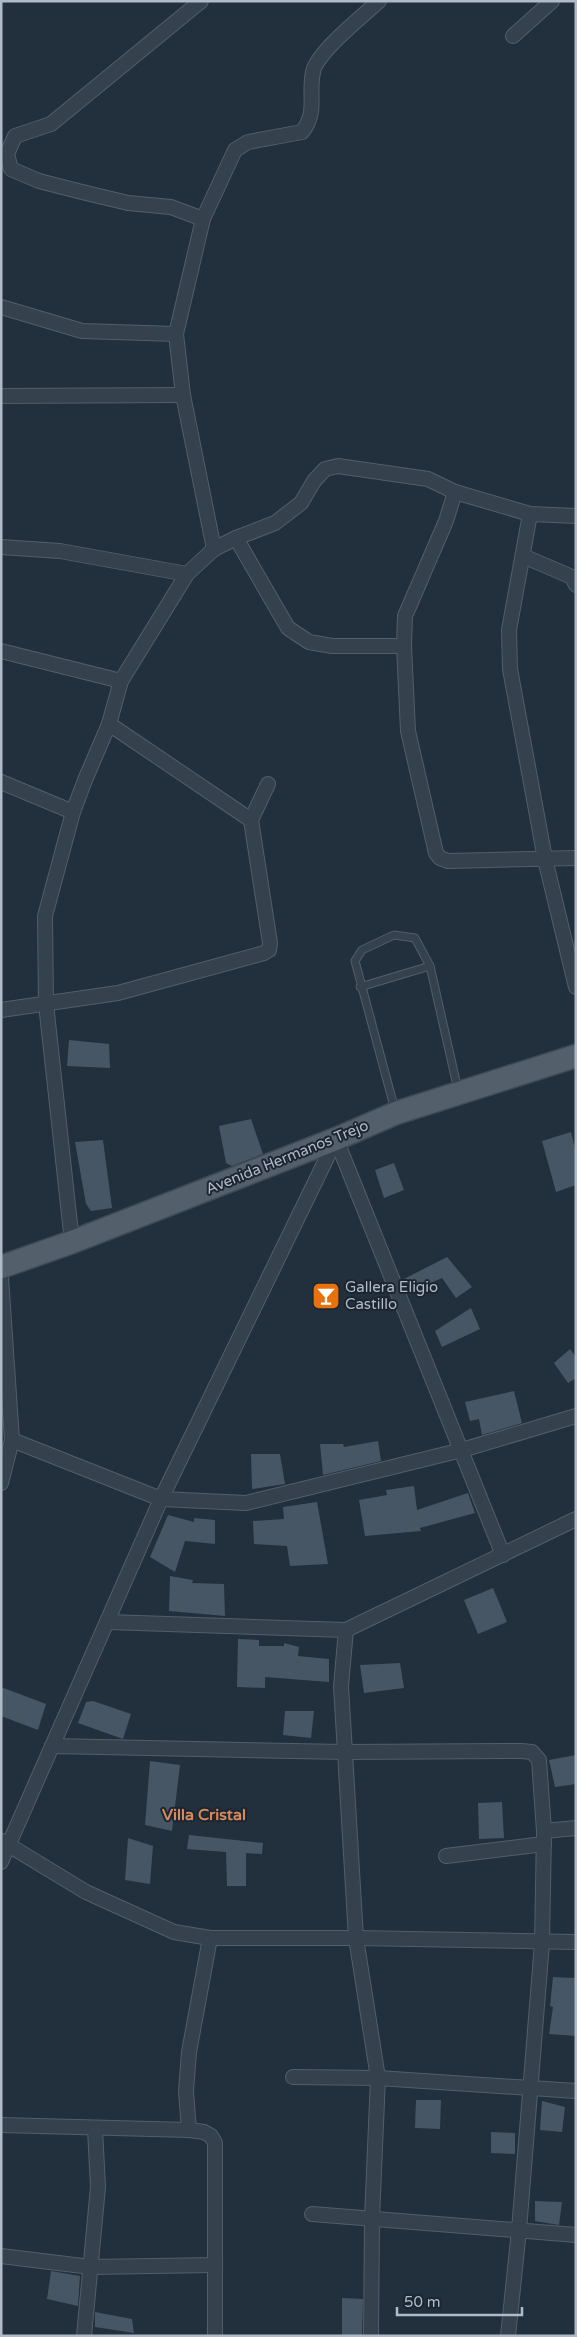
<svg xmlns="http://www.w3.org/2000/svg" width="577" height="2337" font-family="'Varela Round',sans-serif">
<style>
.building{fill:#475665}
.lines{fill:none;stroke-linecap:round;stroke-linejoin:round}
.lane-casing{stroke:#545e6a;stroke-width:9}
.street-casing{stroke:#545e6a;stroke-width:16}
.primary-casing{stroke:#3f4a55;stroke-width:25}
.lane{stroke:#35414c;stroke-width:7}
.street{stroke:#35414c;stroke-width:14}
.primary{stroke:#53606c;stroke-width:22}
.labels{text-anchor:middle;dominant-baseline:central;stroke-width:4;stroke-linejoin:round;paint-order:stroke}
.street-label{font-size:15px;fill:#b1bbc8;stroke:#1b2631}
.poi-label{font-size:15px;fill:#b1bbc8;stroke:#1b2631;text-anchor:start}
.neighbourhood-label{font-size:16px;font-weight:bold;fill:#d8885c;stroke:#1b2631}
</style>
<rect width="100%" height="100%" fill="#222f3c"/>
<g class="building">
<polygon points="69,1040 109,1044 110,1068 67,1066"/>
<polygon points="251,1119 263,1154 232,1166 226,1163 219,1126"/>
<polygon points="571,1132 576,1153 576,1185 556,1192 542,1141"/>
<polygon points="103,1140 112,1208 91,1211 86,1204 75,1142"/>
<polygon points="394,1163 404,1190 384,1198 375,1170"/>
<polygon points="447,1257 472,1287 456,1298 442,1278 407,1293 402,1280"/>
<polygon points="471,1308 480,1329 442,1347 435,1331"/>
<polygon points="570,1349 576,1357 576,1378 568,1383 554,1363"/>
<polygon points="514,1391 522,1423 482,1435 479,1419 470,1421 465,1402"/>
<polygon points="378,1441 381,1461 323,1475 320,1444 343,1444 344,1447"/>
<polygon points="251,1454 280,1454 285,1484 252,1489"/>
<polygon points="414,1486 417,1510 468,1493 475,1513 420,1528 421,1531 365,1536 359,1500 387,1495 386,1490"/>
<polygon points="317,1502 328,1564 290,1566 287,1546 254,1544 253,1521 284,1519 283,1507"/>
<polygon points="168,1515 194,1522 194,1518 215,1520 215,1544 185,1541 175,1572 150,1557"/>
<polygon points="170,1576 193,1580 192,1583 224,1584 225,1616 169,1611"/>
<polygon points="493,1588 507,1622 478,1634 464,1600"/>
<polygon points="238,1639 259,1640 259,1646 284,1646 284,1643 299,1647 298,1656 329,1659 329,1682 265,1677 265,1688 237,1687"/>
<polygon points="400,1663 404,1688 364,1693 360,1665"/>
<polygon points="1,1687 46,1704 38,1730 1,1716"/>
<polygon points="93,1701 131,1714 123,1739 78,1723 86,1702"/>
<polygon points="285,1711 314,1711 311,1738 283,1735"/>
<polygon points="576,1755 576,1784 555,1787 549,1760"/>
<polygon points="150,1761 180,1765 172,1831 145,1825"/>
<polygon points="502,1802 504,1838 479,1839 478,1803"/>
<polygon points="189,1835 263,1843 262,1854 246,1853 246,1886 227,1886 226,1852 187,1849"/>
<polygon points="128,1838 153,1846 150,1884 125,1880"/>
<polygon points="553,1977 576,1978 576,2036 549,2034 553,2007 550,2006"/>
<polygon points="416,2100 441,2100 440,2129 415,2128"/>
<polygon points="542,2101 565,2107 562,2132 540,2130"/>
<polygon points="491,2132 515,2133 515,2154 491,2153"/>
<polygon points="535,2201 562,2202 559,2225 535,2221"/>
<polygon points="51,2271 80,2276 78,2306 47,2299"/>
<polygon points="342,2298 363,2299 362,2336 342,2336"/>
<polygon points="95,2312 132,2319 134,2333 95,2327"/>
</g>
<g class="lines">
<defs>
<g id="lane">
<polyline points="360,987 430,966"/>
<polyline points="395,1110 355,961 362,950 394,935 415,938 430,966 458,1090"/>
</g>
<g id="street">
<polyline points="201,1 51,124 15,136 7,154 11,169 39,181 82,192 128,203 171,207 203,219"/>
<polyline points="513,36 552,1"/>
<polyline points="1,307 82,331 176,334"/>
<polyline points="1,396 183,395"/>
<polyline points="455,492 446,521 405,616 404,646 408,731 436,853 440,858 448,861 576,858"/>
<polyline points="530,514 509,630 510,669 545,859 576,987"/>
<polyline points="236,538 288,628 309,642 332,646 404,646"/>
<polyline points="1,547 60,551 187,574"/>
<path d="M214,549L183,395L176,334L203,219L235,150L248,142L302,132C318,112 308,96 313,72C316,53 363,16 379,1"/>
<polyline points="523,556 572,577 576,585"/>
<polyline points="1,651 121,681"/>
<polyline points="109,724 251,820"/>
<polyline points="1,782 73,812"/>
<polyline points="1,1010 118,993 264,953 269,950 270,943 251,820 268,784"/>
<polyline points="336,1139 503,1555"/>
<polyline points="72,1242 46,1004 45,916 73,812 85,780 109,724 121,681 187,574 214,549 236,538 275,523 301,503 314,481 325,469 338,466 428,479 455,492 530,514 576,516"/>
<polyline points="1,1277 12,1440 1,1483"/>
<polyline points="12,1440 161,1499 246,1503 462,1450 576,1416"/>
<polyline points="108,1622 346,1630 576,1519"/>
<polyline points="346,1630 341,1686 356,1938 378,2078 372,2218 371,2336"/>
<polyline points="52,1746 344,1752 521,1751 532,1752 539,1760 544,1831 542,1943 519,2230 508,2336"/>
<polyline points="544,1831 576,1828"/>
<polyline points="2,1841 86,1892 174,1932 210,1938 356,1938 576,1942"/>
<polyline points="446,1856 544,1844"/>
<polyline points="1,1862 161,1499 336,1139"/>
<polyline points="293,2077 378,2078 576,2091"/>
<polyline points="1,2125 189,2130 204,2132 211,2136 215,2143 215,2336"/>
<polyline points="189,2130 186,2091 189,2052 210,1938"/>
<polyline points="312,2214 576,2235"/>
<polyline points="1,2256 91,2267 215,2265"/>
<polyline points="84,2336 98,2187 95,2129"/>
</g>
<polyline id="primary" points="1,1267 72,1242 336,1139 396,1113 576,1056"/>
</defs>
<use href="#lane" class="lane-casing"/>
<use href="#street" class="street-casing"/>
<use href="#primary" class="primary-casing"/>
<use href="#lane" class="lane"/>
<use href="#street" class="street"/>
<use href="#primary" class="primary"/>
</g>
<defs>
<symbol id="bar-square" viewBox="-11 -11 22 22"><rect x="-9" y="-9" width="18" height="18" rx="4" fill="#e8710a" stroke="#1b2631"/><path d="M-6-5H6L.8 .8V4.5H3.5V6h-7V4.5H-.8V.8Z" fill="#fff"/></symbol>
</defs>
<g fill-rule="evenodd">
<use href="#bar-square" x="310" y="1280" width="32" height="32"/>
</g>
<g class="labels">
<g class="street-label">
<text transform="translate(287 1157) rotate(-22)">Avenida Hermanos Trejo</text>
</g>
<g class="poi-label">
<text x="345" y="1287">Gallera Eligio<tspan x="345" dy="17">Castillo</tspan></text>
</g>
<g class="neighbourhood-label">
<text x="204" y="1815">Villa Cristal</text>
</g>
</g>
<rect width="577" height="2337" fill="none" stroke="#b1bbc8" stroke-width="5"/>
<path d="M397 2307v8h125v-8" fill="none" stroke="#b1bbc8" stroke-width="2.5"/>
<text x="404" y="2307" font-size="15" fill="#b1bbc8" stroke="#1b2631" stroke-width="4" paint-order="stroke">50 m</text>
</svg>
